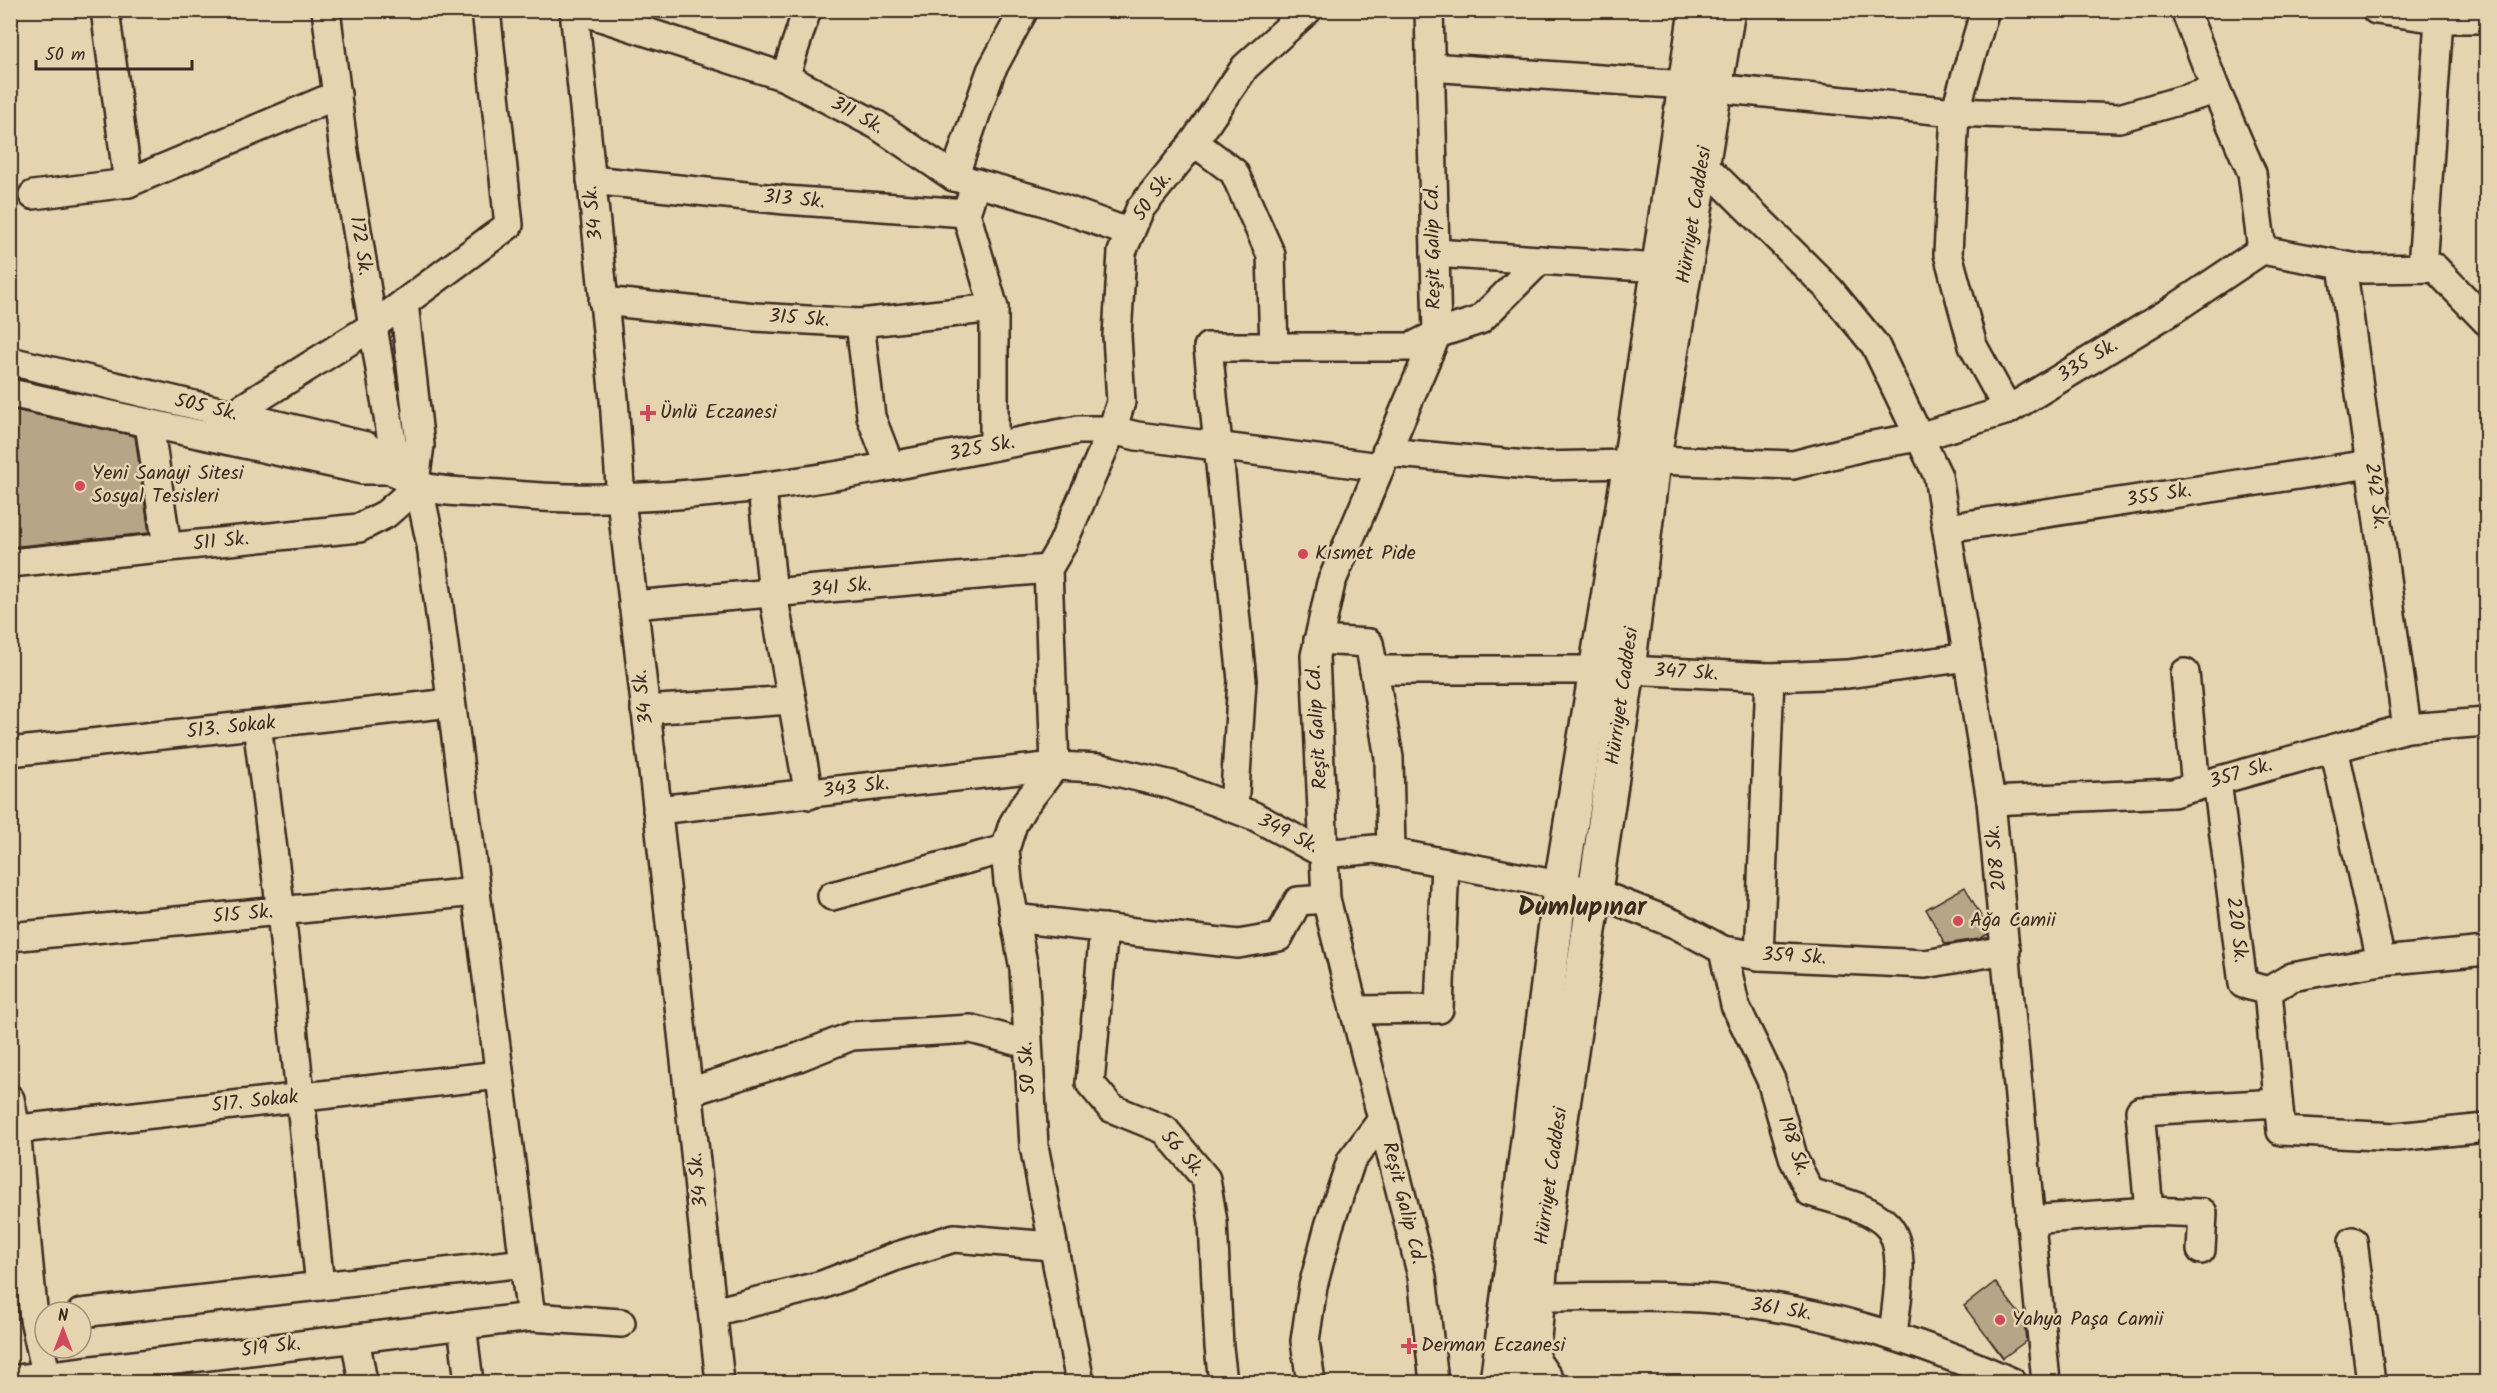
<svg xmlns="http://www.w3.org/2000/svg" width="2497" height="1393" font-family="Kalam,sans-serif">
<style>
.building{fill:#b7a588;stroke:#3b2a1e;stroke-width:1.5}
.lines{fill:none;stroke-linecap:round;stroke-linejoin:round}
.minor-casing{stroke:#3b2a1e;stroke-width:32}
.major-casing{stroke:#3b2a1e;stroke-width:38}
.minor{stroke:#e6d4b1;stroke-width:27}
.major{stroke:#e6d4b1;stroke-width:33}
.poi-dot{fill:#d1495b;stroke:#e6d4b1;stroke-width:2}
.labels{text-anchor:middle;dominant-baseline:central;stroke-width:5;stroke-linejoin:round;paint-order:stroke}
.street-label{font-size:20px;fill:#3b2a1e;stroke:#e6d4b1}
.poi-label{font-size:20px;fill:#3b2a1e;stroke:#e6d4b1;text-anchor:start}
.district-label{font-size:26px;font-weight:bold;fill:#3b2a1e;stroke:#e6d4b1}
</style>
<rect width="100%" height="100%" fill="#e6d4b1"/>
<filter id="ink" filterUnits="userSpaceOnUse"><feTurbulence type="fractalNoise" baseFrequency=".0167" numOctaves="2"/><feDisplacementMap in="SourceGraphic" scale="12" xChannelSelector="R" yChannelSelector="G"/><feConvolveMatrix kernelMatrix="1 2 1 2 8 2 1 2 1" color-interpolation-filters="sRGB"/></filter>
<g filter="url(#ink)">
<g class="building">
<polygon points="10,409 135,436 149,533 10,547"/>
<polygon points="1965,887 1987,927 1988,934 1979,939 1945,944 1926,909"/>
<polygon points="1995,1282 2024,1320 2026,1341 2003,1358 1964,1306"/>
</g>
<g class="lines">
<defs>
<g id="minor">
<polyline points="105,10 128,183"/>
<polyline points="326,10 344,152 393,447 413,471"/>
<polyline points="574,10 614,399 621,499 660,831 720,1382"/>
<polyline points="579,10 785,77 877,125 954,177 1042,201 1130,233"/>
<polyline points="1429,10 1437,334 1331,583 1315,656 1326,899 1422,1276 1434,1382"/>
<polyline points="1985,10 1955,112 1948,254 1973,346 2008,410"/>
<polyline points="2376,10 2439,19 2486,19"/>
<polyline points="1430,67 1685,85 1955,112 2119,118 2216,90 2185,10"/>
<polyline points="785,77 807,10"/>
<polyline points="2216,90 2252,173 2262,250"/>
<polyline points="1194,142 1234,172 1271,255 1274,346"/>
<polyline points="1703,164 1829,289 1875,345 1938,476 1991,801 2046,1382"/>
<polyline points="954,177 991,71 1024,10"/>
<polyline points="591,180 785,200 966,213 976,183"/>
<polyline points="33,195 128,183 337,95"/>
<polyline points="966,213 994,308 994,446"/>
<polyline points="1435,253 1659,268"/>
<polyline points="2342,265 2407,728"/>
<polyline points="2422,268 2439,19"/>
<polyline points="603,301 755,317 860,323 994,308"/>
<polyline points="404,303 420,445 416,474 431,545 531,1317"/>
<polyline points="860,323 871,417 890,466"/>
<path d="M10,361L366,446C384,458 398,481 420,486C445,493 475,492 501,494C696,513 888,466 1078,430H1112L1137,436L1380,467"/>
<polyline points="10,393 363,470 392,470"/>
<polyline points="149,423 167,547"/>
<polyline points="209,436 233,414 373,326 509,225 486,10"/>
<polyline points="1386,452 1539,466 1630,464 1654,460 1793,465 1867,446 1919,437 2008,410 2171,311 2262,250 2363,269 2435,268 2486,321"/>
<polyline points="762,488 773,594 809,795"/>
<polyline points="1947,528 2370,464"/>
<polyline points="10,563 359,528 386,514 418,486"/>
<polyline points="633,605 1048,569"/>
<polyline points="1318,640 1369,643 1374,670 1628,670 1770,677 1848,674 1968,657"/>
<polyline points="1374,670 1389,758 1391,852"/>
<polyline points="2185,673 2196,787"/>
<polyline points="645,710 791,700"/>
<polyline points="257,725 281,912 320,1286"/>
<polyline points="2334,748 2381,961"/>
<polyline points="10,752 451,703"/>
<polyline points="1055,766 1048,569 1062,545 1112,430 1121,402 1117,336 1122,252 1140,209 1194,142 1245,67 1308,10"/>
<polyline points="1055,766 1023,807 1013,824 1005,849 1008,882 1024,969 1034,1146 1080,1382"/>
<polyline points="2217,781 2243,984 2268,991 2281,1131 2396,1137 2486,1128"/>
<polyline points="1991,801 2173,793 2407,728 2486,722"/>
<polyline points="1234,808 1242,680 1208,347 1411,347 1437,334 1480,320 1540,260"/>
<polyline points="657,810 1055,766 1100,768 1172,785 1254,816 1324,854 1375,849 1594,892 1675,924 1723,950 1759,956 1925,964 2006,950"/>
<polyline points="832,896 1005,849"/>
<polyline points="1014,918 1238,944 1279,937 1298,901 1326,899"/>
<polyline points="1104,928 1090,1083 1111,1108 1165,1130 1206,1179 1213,1222 1219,1347 1223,1382"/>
<polyline points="10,937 476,892"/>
<path d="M1723,950L1735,1005L1771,1080L1794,1160L1810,1192C1834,1200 1868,1206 1887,1225C1908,1247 1896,1305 1893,1334"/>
<polyline points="1759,956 1770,677"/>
<polyline points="2268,991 2292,977 2381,961 2486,951"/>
<polyline points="1354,1010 1439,1009 1445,863"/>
<polyline points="689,1092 799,1057 852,1036 971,1029 1027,1044"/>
<polyline points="10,1099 16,1129 34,1319 48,1382"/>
<polyline points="10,1130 499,1075"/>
<polyline points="2149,1211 2140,1111 2278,1103"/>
<polyline points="2029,1220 2149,1211 2203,1213 2201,1250"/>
<polyline points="2353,1241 2371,1382"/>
<path d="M1537,1297C1596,1297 1657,1294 1715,1299C1823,1310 1915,1339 2012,1382"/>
<polyline points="713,1312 822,1285 897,1256 954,1238 1052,1246"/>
<polyline points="81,1313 524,1263"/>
<polyline points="462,1325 469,1382"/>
<polyline points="355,1338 363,1382"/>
<polyline points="1532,1355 1551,1382"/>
<polyline points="10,1380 531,1317 621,1323"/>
<polyline points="1311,1382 1305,1341 1313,1286 1329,1226 1351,1161 1382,1120"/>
</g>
<g id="major">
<polyline points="1497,1382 1561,884 1630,464 1696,10"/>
<polyline points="1530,1382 1543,1239 1628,670 1652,469 1728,10"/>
</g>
</defs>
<use href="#minor" class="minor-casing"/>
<use href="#major" class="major-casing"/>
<use href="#minor" class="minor"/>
<use href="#major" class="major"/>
</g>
</g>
<g class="poi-dot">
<path d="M645 404h6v6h6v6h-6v6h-6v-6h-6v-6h6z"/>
<circle cx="80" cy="486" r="6"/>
<circle cx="1303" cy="554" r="6"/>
<circle cx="1958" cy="921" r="6"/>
<circle cx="2000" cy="1320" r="6"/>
<path d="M1406 1337h6v6h6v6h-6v6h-6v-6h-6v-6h6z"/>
</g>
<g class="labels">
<g class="street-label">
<text transform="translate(857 116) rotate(29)">311 Sk.</text>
<text transform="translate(1153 197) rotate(-56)">50 Sk.</text>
<text transform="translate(794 200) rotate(5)">313 Sk.</text>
<text transform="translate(594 213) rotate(-96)">34 Sk.</text>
<text transform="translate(1695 215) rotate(-81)">Hürriyet Caddesi</text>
<text transform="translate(360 246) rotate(81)">172 Sk.</text>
<text transform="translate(1434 247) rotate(-91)">Reşit Galip Cd.</text>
<text transform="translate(799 319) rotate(4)">315 Sk.</text>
<text transform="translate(2088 361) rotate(-31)">335 Sk.</text>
<text transform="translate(206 408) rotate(13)">505 Sk.</text>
<text transform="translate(982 449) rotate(-11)">325 Sk.</text>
<text transform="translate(2159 496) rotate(-9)">355 Sk.</text>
<text transform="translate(2375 496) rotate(82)">242 Sk.</text>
<text transform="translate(221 542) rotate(-6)">511 Sk.</text>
<text transform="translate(841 588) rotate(-5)">341 Sk.</text>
<text transform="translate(1686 673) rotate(3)">347 Sk.</text>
<text transform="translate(1623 696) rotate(-82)">Hürriyet Caddesi</text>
<text transform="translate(644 697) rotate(-97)">34 Sk.</text>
<text transform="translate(1318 727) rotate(-93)">Reşit Galip Cd.</text>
<text transform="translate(231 728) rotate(-6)">513. Sokak</text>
<text transform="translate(2241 774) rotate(-16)">357 Sk.</text>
<text transform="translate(856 788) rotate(-7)">343 Sk.</text>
<text transform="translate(1288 834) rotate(27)">349 Sk.</text>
<text transform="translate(1997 858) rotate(-96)">208 Sk.</text>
<text transform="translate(243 915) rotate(-5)">515 Sk.</text>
<text transform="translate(2236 930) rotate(83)">220 Sk.</text>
<text transform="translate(1794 957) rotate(3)">359 Sk.</text>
<text transform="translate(1028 1068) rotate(-93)">50 Sk.</text>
<text transform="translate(255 1102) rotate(-6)">517. Sokak</text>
<text transform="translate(1793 1146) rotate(71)">198 Sk.</text>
<text transform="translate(1182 1154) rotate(48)">56 Sk.</text>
<text transform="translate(1552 1176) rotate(-82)">Hürriyet Caddesi</text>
<text transform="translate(699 1180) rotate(-96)">34 Sk.</text>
<text transform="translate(1403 1203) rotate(76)">Reşit Galip Cd.</text>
<text transform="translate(1781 1310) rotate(9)">361 Sk.</text>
<text transform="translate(271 1348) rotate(-7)">519 Sk.</text>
</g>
<g class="poi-label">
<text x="660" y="413">Ünlü Eczanesi</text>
<text x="92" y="474">Yeni Sanayi Sitesi<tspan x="92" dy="23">Sosyal Tesisleri</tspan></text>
<text x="1315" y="554">Kısmet Pide</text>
<text x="1970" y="921">Ağa Camii</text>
<text x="2012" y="1320">Yahya Paşa Camii</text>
<text x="1421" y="1346">Derman Eczanesi</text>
</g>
<g class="district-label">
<text x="1582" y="908">Dumlupınar</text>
</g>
</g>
<rect width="2497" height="1393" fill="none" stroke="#e6d4b1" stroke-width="36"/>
<rect x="18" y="18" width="2461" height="1357" fill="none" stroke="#3b2a1e" stroke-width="2" filter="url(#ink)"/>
<g transform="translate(63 1330)"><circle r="28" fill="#e6d4b1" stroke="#a29076" stroke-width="1.5"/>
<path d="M0-4.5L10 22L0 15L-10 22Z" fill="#d1495b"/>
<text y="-9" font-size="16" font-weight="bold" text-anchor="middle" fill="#3b2a1e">N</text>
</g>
<path d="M36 60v9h156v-9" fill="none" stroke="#3b2a1e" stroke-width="3"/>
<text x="45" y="60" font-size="18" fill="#3b2a1e" stroke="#e6d4b1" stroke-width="4.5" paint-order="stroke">50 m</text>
</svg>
